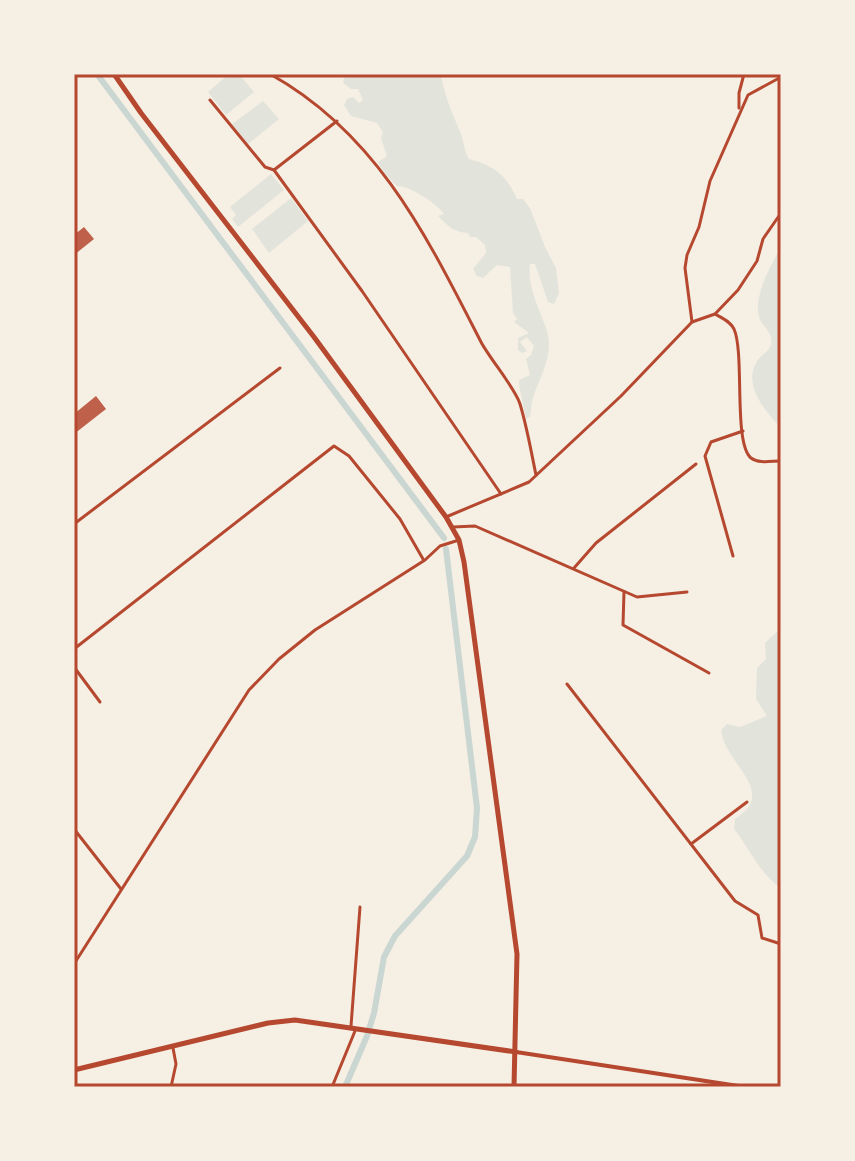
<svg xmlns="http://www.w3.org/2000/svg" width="855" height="1161" font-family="Montserrat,sans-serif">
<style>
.green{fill:#e2e4dc}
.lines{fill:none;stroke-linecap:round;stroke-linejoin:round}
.canal{stroke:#c9d6d2;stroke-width:6}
.building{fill:#bf614a}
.minor{stroke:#b5482f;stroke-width:3}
.tertiary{stroke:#b5482f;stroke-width:4}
.secondary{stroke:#b5482f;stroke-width:5}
.primary{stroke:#b5482f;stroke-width:5}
.neatline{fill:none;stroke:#b5482f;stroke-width:3}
</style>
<rect width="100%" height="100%" fill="#f6efe4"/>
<g class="green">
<polygon points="229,74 239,74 254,92 226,115 208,92"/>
<path d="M345,74H441C443,91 452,113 459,129C464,139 463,149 469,159C494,165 507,176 517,199H523L530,208L545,247L556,268L559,293L554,304L548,302L535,264H530C527,288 540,309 547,331C554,356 540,376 533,398C531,404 531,411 530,417L526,419L519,385V380L530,375L526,359L531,355L534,346L527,337L520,342L527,351L522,353L518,350V338L529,333L514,322L517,319L513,313L510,267L497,265L483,278L477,276L473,269L486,253L485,245L476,237H470L468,233C453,232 448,226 438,216L444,214C436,203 410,186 397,186L384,173L378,162L387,156L381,138L383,132L377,123L351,116L344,105L347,99L353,97L359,103L363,100L358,89H351L343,83Z"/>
<polygon points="263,101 279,119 248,144 232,124"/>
<polygon points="271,174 284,190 238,227 232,219 236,215 230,207"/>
<polygon points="291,198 308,221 269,253 252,229"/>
<path d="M781,247V428C766,412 743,386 756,363C760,355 769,352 771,344C773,331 762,327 759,317C753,296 771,265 781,247Z"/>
<path d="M781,628V888C759,873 750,849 734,829L735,819C779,791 725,765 721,730L727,724L740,727L767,716L756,699L757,668L766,659L765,643Z"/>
</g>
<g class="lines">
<g class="canal">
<polyline points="97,74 444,538"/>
<polyline points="345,1087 367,1036 374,1013 384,957 395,936 467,856 475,837 477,808 446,549"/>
</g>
</g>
<g class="building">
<polygon points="84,227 94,239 74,255 74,235"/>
<polygon points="96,396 106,409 74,434 74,414"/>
</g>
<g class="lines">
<g class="minor">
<path d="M270,74C378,134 427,237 481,342C490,359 515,388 520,404C527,427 531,451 536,475"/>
<polyline points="210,100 265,167 274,170 362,291 501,494"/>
<polyline points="739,108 739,93 744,74"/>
<polyline points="274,170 337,121"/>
<path d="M715,314C722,318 730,321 734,329C745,354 733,443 751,458C759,464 771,461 781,461"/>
<polyline points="692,322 715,314 738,290 757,261 763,239 781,213"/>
<polyline points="446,517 529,482 621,396 692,322 685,268 687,255 699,227 710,181 748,95 781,77"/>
<polyline points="74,524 280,368"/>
<polyline points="453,527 475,526 637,597 687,592"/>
<polyline points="733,556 705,456 711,442 743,431"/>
<polyline points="574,568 596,543 696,464"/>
<polyline points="624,592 623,625 709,673"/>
<polyline points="74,649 334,446 349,456 400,519 423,559"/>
<polyline points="74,667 100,702"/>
<polyline points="567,684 735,901 758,915 762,938 781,944"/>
<polyline points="74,829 121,889"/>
<polyline points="691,844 747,802"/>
<polyline points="74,964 249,690 279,659 315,630 425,560 440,546 459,540"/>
<polyline points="351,1026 360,907"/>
<polyline points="171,1087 176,1064 173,1048"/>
<polyline points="332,1087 355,1031"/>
</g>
<polyline class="tertiary" points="516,1052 745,1087"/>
<polyline class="secondary" points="74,1070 268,1023 295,1020 516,1052"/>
<polyline class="primary" points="114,74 141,113 314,337 446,517 459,540 464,562 517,954 514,1087"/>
</g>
<rect width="855" height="1161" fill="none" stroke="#f6efe4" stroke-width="152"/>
<rect x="76" y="76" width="703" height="1009" class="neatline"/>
</svg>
